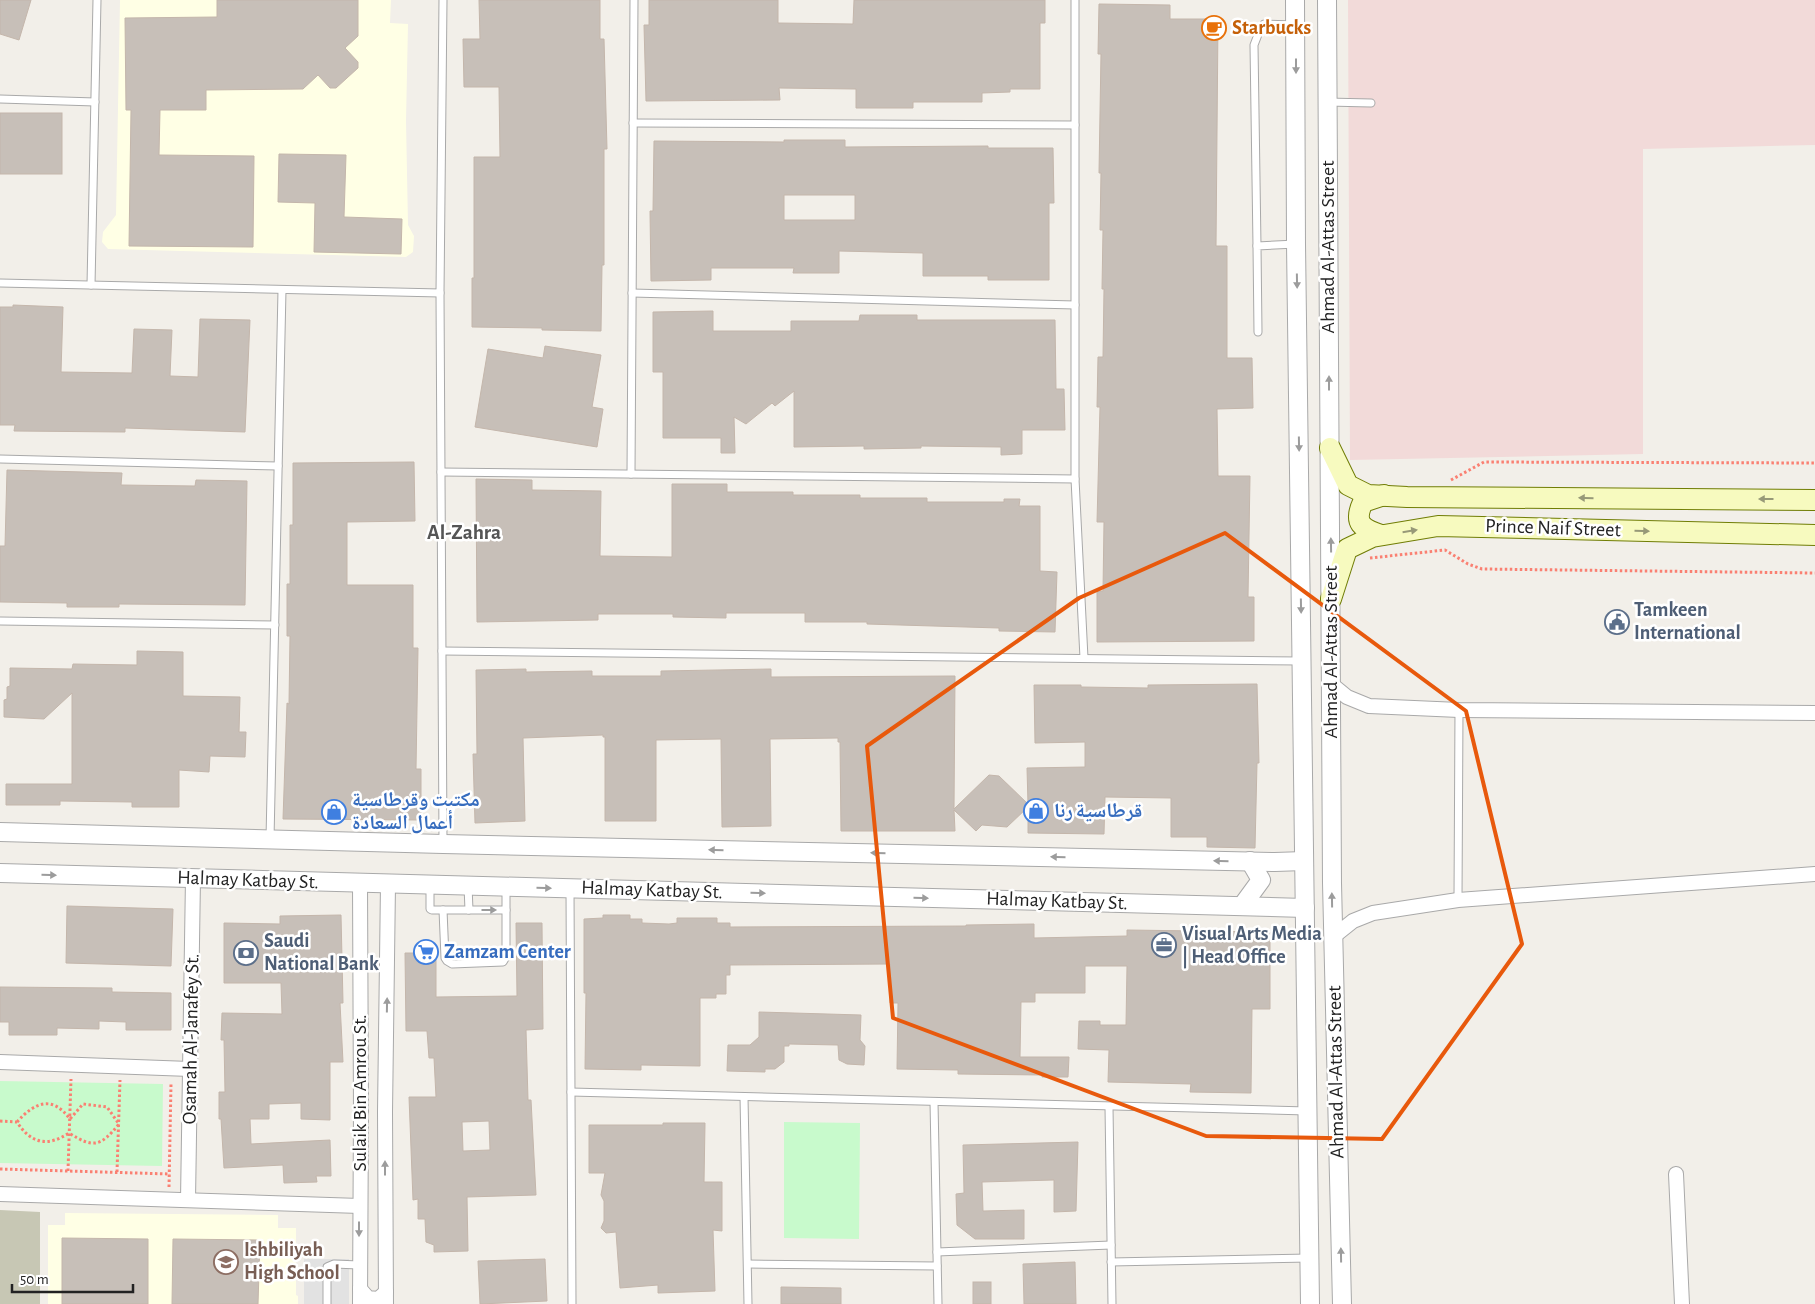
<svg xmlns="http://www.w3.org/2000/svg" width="1815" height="1304" font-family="'Alegreya Sans','Noto Naskh Arabic',sans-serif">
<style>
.commercial{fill:#f2dad9}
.education{fill:#ffffe5}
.construction{fill:#c7c7b4}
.park{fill:#c8facc}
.parking{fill:#e2e2e2}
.building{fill:#c7bfb8;stroke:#c4b6ab;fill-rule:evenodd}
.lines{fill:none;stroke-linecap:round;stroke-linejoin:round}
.service-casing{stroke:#a9a9a9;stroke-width:9}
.minor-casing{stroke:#a9a9a9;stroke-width:16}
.tertiary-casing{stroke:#a9a9a9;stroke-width:20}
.secondary-casing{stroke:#707d05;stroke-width:22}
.path{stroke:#fa8072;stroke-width:3;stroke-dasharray:2.5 2.5;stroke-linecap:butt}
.service{stroke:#fff;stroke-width:7}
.minor{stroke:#fff;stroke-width:14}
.tertiary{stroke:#fff;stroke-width:18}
.secondary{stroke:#f7fabf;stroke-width:20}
.oneway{fill:#9c9c9c}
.oneway2{fill:#979978}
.marked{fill:none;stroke:#e8590c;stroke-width:4;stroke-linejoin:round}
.labels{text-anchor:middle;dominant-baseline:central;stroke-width:5;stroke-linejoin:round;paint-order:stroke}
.food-label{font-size:20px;font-weight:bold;fill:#c56008;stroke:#fff;text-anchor:start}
.street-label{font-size:20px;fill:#222;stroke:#fff}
.service-label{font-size:20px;font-weight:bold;fill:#4e5e75;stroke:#fff;text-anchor:start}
.shop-label{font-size:20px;font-weight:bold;fill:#366cbe;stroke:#fff;text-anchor:start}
.education-label{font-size:20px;font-weight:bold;fill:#785e54;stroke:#fff;text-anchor:start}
.neighbourhood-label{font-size:21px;font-weight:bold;fill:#555;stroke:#fff}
</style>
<rect width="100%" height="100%" fill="#f2efe9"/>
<polygon class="commercial" points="1348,0 1815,0 1815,145 1643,149 1643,454 1350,460"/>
<g class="education">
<polygon points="120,0 391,0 390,23 408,24 406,121 408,225 414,236 413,252 406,257 108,249 102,242 103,232 116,215"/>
<polygon points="65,1213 278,1215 278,1228 296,1228 296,1295 298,1296 298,1304 48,1304 48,1225 65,1225"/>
</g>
<polygon class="construction" points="0,1210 40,1212 40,1304 0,1304"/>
<g class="park">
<polygon points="0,1081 163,1084 162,1166 0,1163"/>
<polygon points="784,1122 860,1123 859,1239 784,1238"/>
</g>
<rect class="parking" x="304" y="1259" width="45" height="45"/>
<g class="building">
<polygon points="0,0 31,0 19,40 0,34"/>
<polygon points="217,0 358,0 358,36 345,48 358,62 358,68 336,88 330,88 318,75 303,89 206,90 206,110 160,110 159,155 254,156 253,247 129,246 131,110 126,110 125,18 217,17"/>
<polygon points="479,0 600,0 600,39 604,39 607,149 604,149 604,265 602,265 601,331 542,330 542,328 472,327 472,278 474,278 474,157 500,157 499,87 464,87 463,39 480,39"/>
<polygon points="649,0 778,0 778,23 853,24 854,0 1045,0 1045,23 1040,23 1040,89 1010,89 1010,92 982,93 982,102 913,102 913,108 856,108 856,89 779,88 780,100 646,101 644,25 649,25"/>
<polygon points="1099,4 1170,5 1170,19 1218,19 1216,246 1227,246 1227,358 1252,358 1253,408 1217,409 1218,476 1250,476 1248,597 1254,597 1254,641 1097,642 1097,591 1103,591 1104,522 1097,522 1100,407 1097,407 1098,357 1103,357 1104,289 1102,289 1103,230 1100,230 1101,173 1099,173 1101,54 1098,54"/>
<rect x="0" y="113" width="62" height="61"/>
<path d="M784,140H845V147L988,146V148H1053L1054,203H1049V280H988V276H923V253L839,251V273H793L794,268H711V280L651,281L650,211H653L654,141L784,142ZM784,195H855V220H784Z"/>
<polygon points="279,154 346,155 344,217 402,219 401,254 314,252 315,203 278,202"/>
<polygon points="13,305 63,307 61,372 132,373 134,329 172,330 170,376 198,377 200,319 250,320 245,432 125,428 125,432 14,431 15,425 0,425 0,307 13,307"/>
<polygon points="713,311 713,331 791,331 791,321 859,321 860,315 917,315 917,320 1055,320 1056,389 1064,389 1065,430 1022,430 1022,454 1001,455 1001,447 921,446 921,448 864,449 864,446 794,447 794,391 775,406 772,403 746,424 734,417 735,453 721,453 721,438 663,438 663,372 653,372 653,312"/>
<polygon points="545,346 601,355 592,407 603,409 597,447 475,427 488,349 543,358"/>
<polygon points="414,462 415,521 347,522 347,585 413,585 413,648 418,648 416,769 421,769 421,820 283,819 287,703 289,704 290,636 287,636 287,584 290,584 290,525 293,525 293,463"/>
<polygon points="7,470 122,473 121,485 195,486 196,480 247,481 245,605 119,604 119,607 67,607 67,603 0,602 0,546 5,546"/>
<polygon points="476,479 532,480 532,490 601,491 600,556 672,557 672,484 727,484 727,492 793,492 793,495 860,495 860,498 927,498 927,502 1004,502 1004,499 1020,499 1019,506 1040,506 1040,571 1057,572 1055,632 999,631 999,628 867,624 867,622 805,622 805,613 726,613 726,618 673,617 673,614 598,614 598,620 477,622"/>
<polygon points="137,651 183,652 183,696 240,697 239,732 246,732 245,757 210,756 209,772 179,770 179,807 132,807 132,802 60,801 60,805 6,805 6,784 72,784 72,693 44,719 4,717 4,700 7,699 7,687 10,686 10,668 72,669 73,664 137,665"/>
<polygon points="526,669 526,672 592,671 592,676 661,676 661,671 771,669 771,677 955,676 954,809 989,775 999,776 1028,804 1027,768 1085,767 1085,742 1035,743 1034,685 1081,685 1081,687 1148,688 1148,685 1257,684 1259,763 1257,763 1255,848 1207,847 1207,837 1171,837 1171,798 1105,797 1104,834 1028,833 1028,807 1007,827 982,825 976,831 954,810 955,831 841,831 840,742 838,742 838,738 770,739 771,826 722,827 721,739 656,740 656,821 605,821 605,737 603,737 603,735 523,738 525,821 475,823 473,754 477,754 476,670"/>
<polygon points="67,906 173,909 171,966 66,963"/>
<polygon points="341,915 343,1003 340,1003 343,1062 330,1062 330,1120 301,1119 301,1103 269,1104 269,1119 250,1119 251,1144 330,1140 331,1176 316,1176 317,1182 284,1183 283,1165 224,1168 221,1119 219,1119 219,1092 225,1092 224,1040 221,1040 222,1013 282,1014 281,983 224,983 224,923 280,924 280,916"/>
<polygon points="603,915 630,915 630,919 642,919 642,923 669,924 677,923 677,918 717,918 717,923 730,923 730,927 966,926 966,925 1034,924 1034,938 1127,936 1127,930 1270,932 1270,1009 1252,1009 1251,1093 1190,1092 1191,1084 1108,1082 1109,1050 1078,1049 1079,1021 1100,1021 1100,1025 1126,1025 1127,966 1085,966 1085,993 1035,993 1035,1002 1021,1002 1020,1057 1069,1057 1068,1077 1042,1077 1042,1075 958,1074 958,1070 897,1069 898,1003 890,1003 890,964 730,965 730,975 726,975 726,994 716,994 716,998 700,998 700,1066 641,1065 641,1070 585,1069 586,993 584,993 584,919 603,918"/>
<path d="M516,923H542L543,1029L526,1030L528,1100H531L536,1195L467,1197L468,1251L434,1252V1245L426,1242L425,1219H418V1199L413,1200L409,1097H436L434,1058H429L427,1031H406L405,953H436V997L517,996ZM489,1121L490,1150L463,1151L462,1122Z"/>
<polygon points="0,987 112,988 112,992 171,993 171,1030 126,1030 126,1022 99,1021 99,1029 57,1028 57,1035 9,1035 9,1022 0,1022"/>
<polygon points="759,1012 861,1015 860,1040 865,1046 864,1065 847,1064 839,1060 838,1045 789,1044 789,1046 784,1046 784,1062 775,1069 765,1069 765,1072 727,1071 728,1045 750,1045 759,1037"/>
<polygon points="663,1123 705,1123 704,1182 722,1182 722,1231 713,1230 715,1291 658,1293 658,1285 620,1288 616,1232 606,1233 601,1228 604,1221 604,1201 601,1195 605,1173 589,1173 589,1125 663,1125"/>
<polygon points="1078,1142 1076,1211 1054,1212 1054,1180 982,1182 983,1211 1024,1210 1024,1239 975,1239 957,1225 956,1194 964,1193 963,1145"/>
<polygon points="62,1238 148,1239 148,1304 62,1304"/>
<polygon points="173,1239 260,1240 258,1304 172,1304"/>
<polygon points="545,1259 547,1301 480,1304 478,1261"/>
<polygon points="1075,1262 1076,1304 1024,1304 1023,1264"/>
<rect x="973" y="1282" width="18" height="22"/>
<polygon points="781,1287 841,1288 841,1304 781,1304"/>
</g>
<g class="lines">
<defs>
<g id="service">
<polyline points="1075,0 1075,479 1084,658"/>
<polyline points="0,99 95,102"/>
<polyline points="1327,102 1371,103"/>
<polyline points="633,123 1075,125"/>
<polyline points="1257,246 1254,45 1259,32 1264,24 1294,25"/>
<polyline points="0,283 440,293 443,0"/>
<polyline points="91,285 97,0"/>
<polyline points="440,293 443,843"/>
<polyline points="632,293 1075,305"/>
<polyline points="1258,332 1257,246 1296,244"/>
<polyline points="0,459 278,466"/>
<polyline points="441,472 1075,479"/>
<polyline points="631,474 634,0"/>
<polyline points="0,621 275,625"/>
<polyline points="442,651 1301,661"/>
<polyline points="270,839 282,290"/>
<polyline points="430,885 430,909 432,910 506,910 506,887"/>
<polyline points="468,886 469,910"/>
<polyline points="570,889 572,1304"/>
<polyline points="1458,900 1459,710"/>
<polyline points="443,910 445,958 447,961 452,964 503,962 506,957 506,910"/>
<polyline points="571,1092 1307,1111"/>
<polyline points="744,1097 748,1304"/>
<polyline points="934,1102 938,1304"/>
<polyline points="1109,1107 1112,1304"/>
<polyline points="937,1252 1111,1245"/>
<polyline points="1111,1262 1309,1258"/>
<polyline points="748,1264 937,1266"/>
<polyline points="327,1304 327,1267 334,1264 359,1265"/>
</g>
<g id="minor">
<polyline points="1330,683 1347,697 1369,706 1459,710 1815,713"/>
<polyline points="360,883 361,1111 360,1304"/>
<polyline points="1333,937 1353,921 1373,913 1458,900 1815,874"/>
<polyline points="0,1062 190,1069"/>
<polyline points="1676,1174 1682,1304"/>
<polyline points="0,1194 360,1206"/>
<polyline points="188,1200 193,878"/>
<polyline points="360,1289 368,1298 378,1299 386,1292"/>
<polyline points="386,1304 385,1112 388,884"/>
</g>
<g id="tertiary">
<polyline points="1295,0 1296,244 1310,1304"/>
<polyline points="1327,0 1332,883 1342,1304"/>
<polyline points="0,832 443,844 1275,862 1304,861"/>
<polyline points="0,873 1305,908"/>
<polyline points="1242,906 1261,880 1250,861"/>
</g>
<g id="secondary">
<polyline points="1330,448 1348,485 1368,495 1407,497 1815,500"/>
<path d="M1381,535C1362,529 1353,523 1363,502L1384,495"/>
<polyline points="1331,599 1347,549 1372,537 1438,526 1815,535"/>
</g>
</defs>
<use href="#service" class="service-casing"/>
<use href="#minor" class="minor-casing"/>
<use href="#tertiary" class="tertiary-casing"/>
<use href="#secondary" class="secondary-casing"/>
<g class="path">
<polyline points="1451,480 1484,462 1815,463"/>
<polyline points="1370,558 1445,550 1468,564 1482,569 1815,573"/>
<path d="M0,1121L17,1122C31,1144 48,1147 69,1133C94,1149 101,1146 119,1124L107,1107L83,1104L70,1119C52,1095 35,1102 17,1122"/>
<polyline points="0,1169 170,1174"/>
<polyline points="68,1171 71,1079"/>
<polyline points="117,1172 120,1080"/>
<polyline points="169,1187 171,1083"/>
</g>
<use href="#service" class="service"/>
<use href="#minor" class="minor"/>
<use href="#tertiary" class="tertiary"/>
<use href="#secondary" class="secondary"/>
</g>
<defs><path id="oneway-solid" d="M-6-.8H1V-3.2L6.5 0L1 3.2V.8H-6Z" transform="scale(1.25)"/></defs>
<g class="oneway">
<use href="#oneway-solid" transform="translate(1296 66) rotate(90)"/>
<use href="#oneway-solid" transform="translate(1297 281) rotate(89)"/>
<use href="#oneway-solid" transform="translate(1329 383) rotate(-90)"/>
<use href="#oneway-solid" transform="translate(1299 444) rotate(89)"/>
<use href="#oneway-solid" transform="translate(1331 545) rotate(-91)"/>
<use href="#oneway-solid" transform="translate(1301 606) rotate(89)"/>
<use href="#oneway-solid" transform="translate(716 850) rotate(-179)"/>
<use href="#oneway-solid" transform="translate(878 853) rotate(-179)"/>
<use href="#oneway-solid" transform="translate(1058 857) rotate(-179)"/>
<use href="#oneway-solid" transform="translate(1221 861) rotate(-179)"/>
<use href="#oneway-solid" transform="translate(49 875) rotate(1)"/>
<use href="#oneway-solid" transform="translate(544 888) rotate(1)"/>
<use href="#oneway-solid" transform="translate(758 893) rotate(2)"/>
<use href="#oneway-solid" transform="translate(921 898) rotate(2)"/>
<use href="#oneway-solid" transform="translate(1332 900) rotate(-91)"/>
<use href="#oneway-solid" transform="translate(489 910)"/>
<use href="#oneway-solid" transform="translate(387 1005) rotate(-89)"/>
<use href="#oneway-solid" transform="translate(385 1168) rotate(-90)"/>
<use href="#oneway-solid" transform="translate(359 1229) rotate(90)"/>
<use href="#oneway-solid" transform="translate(1341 1255) rotate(-91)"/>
</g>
<g class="oneway2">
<use href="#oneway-solid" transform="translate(1586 498) rotate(-179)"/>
<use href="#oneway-solid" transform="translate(1766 499) rotate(-180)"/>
<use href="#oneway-solid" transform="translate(1410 531) rotate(-9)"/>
<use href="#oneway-solid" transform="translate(1642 531) rotate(2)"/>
</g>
<path class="marked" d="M1225,533L1466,711L1522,944L1382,1139L1206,1136L893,1018L867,746L1079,598Z"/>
<defs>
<symbol id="cafe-ring" viewBox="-11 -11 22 22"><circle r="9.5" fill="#fff" stroke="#e8710a" stroke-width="1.5"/><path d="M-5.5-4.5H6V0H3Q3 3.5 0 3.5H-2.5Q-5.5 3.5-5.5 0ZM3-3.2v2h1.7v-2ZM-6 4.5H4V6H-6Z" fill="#e8710a"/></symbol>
<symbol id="civic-ring" viewBox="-11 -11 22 22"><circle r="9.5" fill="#fff" stroke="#5c6f8a" stroke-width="1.5"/><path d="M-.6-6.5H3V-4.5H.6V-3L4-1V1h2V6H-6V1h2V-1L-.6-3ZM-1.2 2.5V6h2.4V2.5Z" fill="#5c6f8a"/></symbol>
<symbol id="shop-ring" viewBox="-11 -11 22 22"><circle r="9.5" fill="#fff" stroke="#3f7fe0" stroke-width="1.5"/><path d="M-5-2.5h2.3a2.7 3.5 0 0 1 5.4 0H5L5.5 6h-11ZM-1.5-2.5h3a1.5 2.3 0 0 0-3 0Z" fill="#3f7fe0"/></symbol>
<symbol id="office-ring" viewBox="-11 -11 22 22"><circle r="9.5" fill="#fff" stroke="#5c6f8a" stroke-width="1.5"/><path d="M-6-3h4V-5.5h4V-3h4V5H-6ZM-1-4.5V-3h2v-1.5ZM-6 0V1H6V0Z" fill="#5c6f8a"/></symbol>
<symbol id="supermarket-ring" viewBox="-11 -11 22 22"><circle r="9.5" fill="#fff" stroke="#3f7fe0" stroke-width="1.5"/><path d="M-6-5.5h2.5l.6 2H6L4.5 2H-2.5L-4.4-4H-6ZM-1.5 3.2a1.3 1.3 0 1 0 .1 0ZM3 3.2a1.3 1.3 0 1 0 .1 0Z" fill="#3f7fe0"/></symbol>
<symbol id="bank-ring" viewBox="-11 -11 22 22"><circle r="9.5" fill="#fff" stroke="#5c6f8a" stroke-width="1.5"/><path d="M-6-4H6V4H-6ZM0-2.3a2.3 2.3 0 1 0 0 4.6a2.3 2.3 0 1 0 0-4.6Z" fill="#5c6f8a"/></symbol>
<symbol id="school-ring" viewBox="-11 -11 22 22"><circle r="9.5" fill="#fff" stroke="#8d6e63" stroke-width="1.5"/><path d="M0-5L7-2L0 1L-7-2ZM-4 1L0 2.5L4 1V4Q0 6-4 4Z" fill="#8d6e63"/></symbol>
</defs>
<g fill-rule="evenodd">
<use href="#cafe-ring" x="1200" y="14" width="28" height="28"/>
<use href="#civic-ring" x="1603" y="608" width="28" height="28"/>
<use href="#shop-ring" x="1022" y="797" width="28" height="28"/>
<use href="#shop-ring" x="320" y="798" width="28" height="28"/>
<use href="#office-ring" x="1150" y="931" width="28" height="28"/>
<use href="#supermarket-ring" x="412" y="938" width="28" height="28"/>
<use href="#bank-ring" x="232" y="939" width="28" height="28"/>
<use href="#school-ring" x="212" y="1248" width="28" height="28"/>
</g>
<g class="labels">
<g class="food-label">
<text x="1232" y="28">Starbucks</text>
</g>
<g class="street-label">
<text transform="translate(1328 247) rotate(-90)">Ahmad Al-Attas Street</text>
<text transform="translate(1553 528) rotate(2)">Prince Naif Street</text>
<text transform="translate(1331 652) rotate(-90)">Ahmad Al-Attas Street</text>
<text transform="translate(248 880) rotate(2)">Halmay Katbay St.</text>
<text transform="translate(652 890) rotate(2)">Halmay Katbay St.</text>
<text transform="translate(1057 901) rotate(2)">Halmay Katbay St.</text>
<text transform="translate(191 1039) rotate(-89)">Osamah Al-Janafey St.</text>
<text transform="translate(1336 1072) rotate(-91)">Ahmad Al-Attas Street</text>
<text transform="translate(360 1093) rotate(-90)">Sulaik Bin Amrou St.</text>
</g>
<g class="service-label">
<text x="1634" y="610">Tamkeen<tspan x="1634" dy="23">International</tspan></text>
<text x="1182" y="934">Visual Arts Media<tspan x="1182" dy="23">| Head Office</tspan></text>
<text x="264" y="941">Saudi<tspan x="264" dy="23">National Bank</tspan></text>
</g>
<g class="shop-label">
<text x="352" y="800">مكتبت وقرطاسية<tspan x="352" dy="23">أعمال السعادة</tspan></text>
<text x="1054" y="811">قرطاسية رنا</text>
<text x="444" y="952">Zamzam Center</text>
</g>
<g class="education-label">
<text x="244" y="1250">Ishbiliyah<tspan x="244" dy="23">High School</tspan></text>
</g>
<g class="neighbourhood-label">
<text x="464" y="532">Al-Zahra</text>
</g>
</g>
<path d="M12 1284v8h121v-8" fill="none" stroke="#222222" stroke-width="2.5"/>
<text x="20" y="1284" font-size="15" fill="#222222" stroke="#ffffff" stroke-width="4" paint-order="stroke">50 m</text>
</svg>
